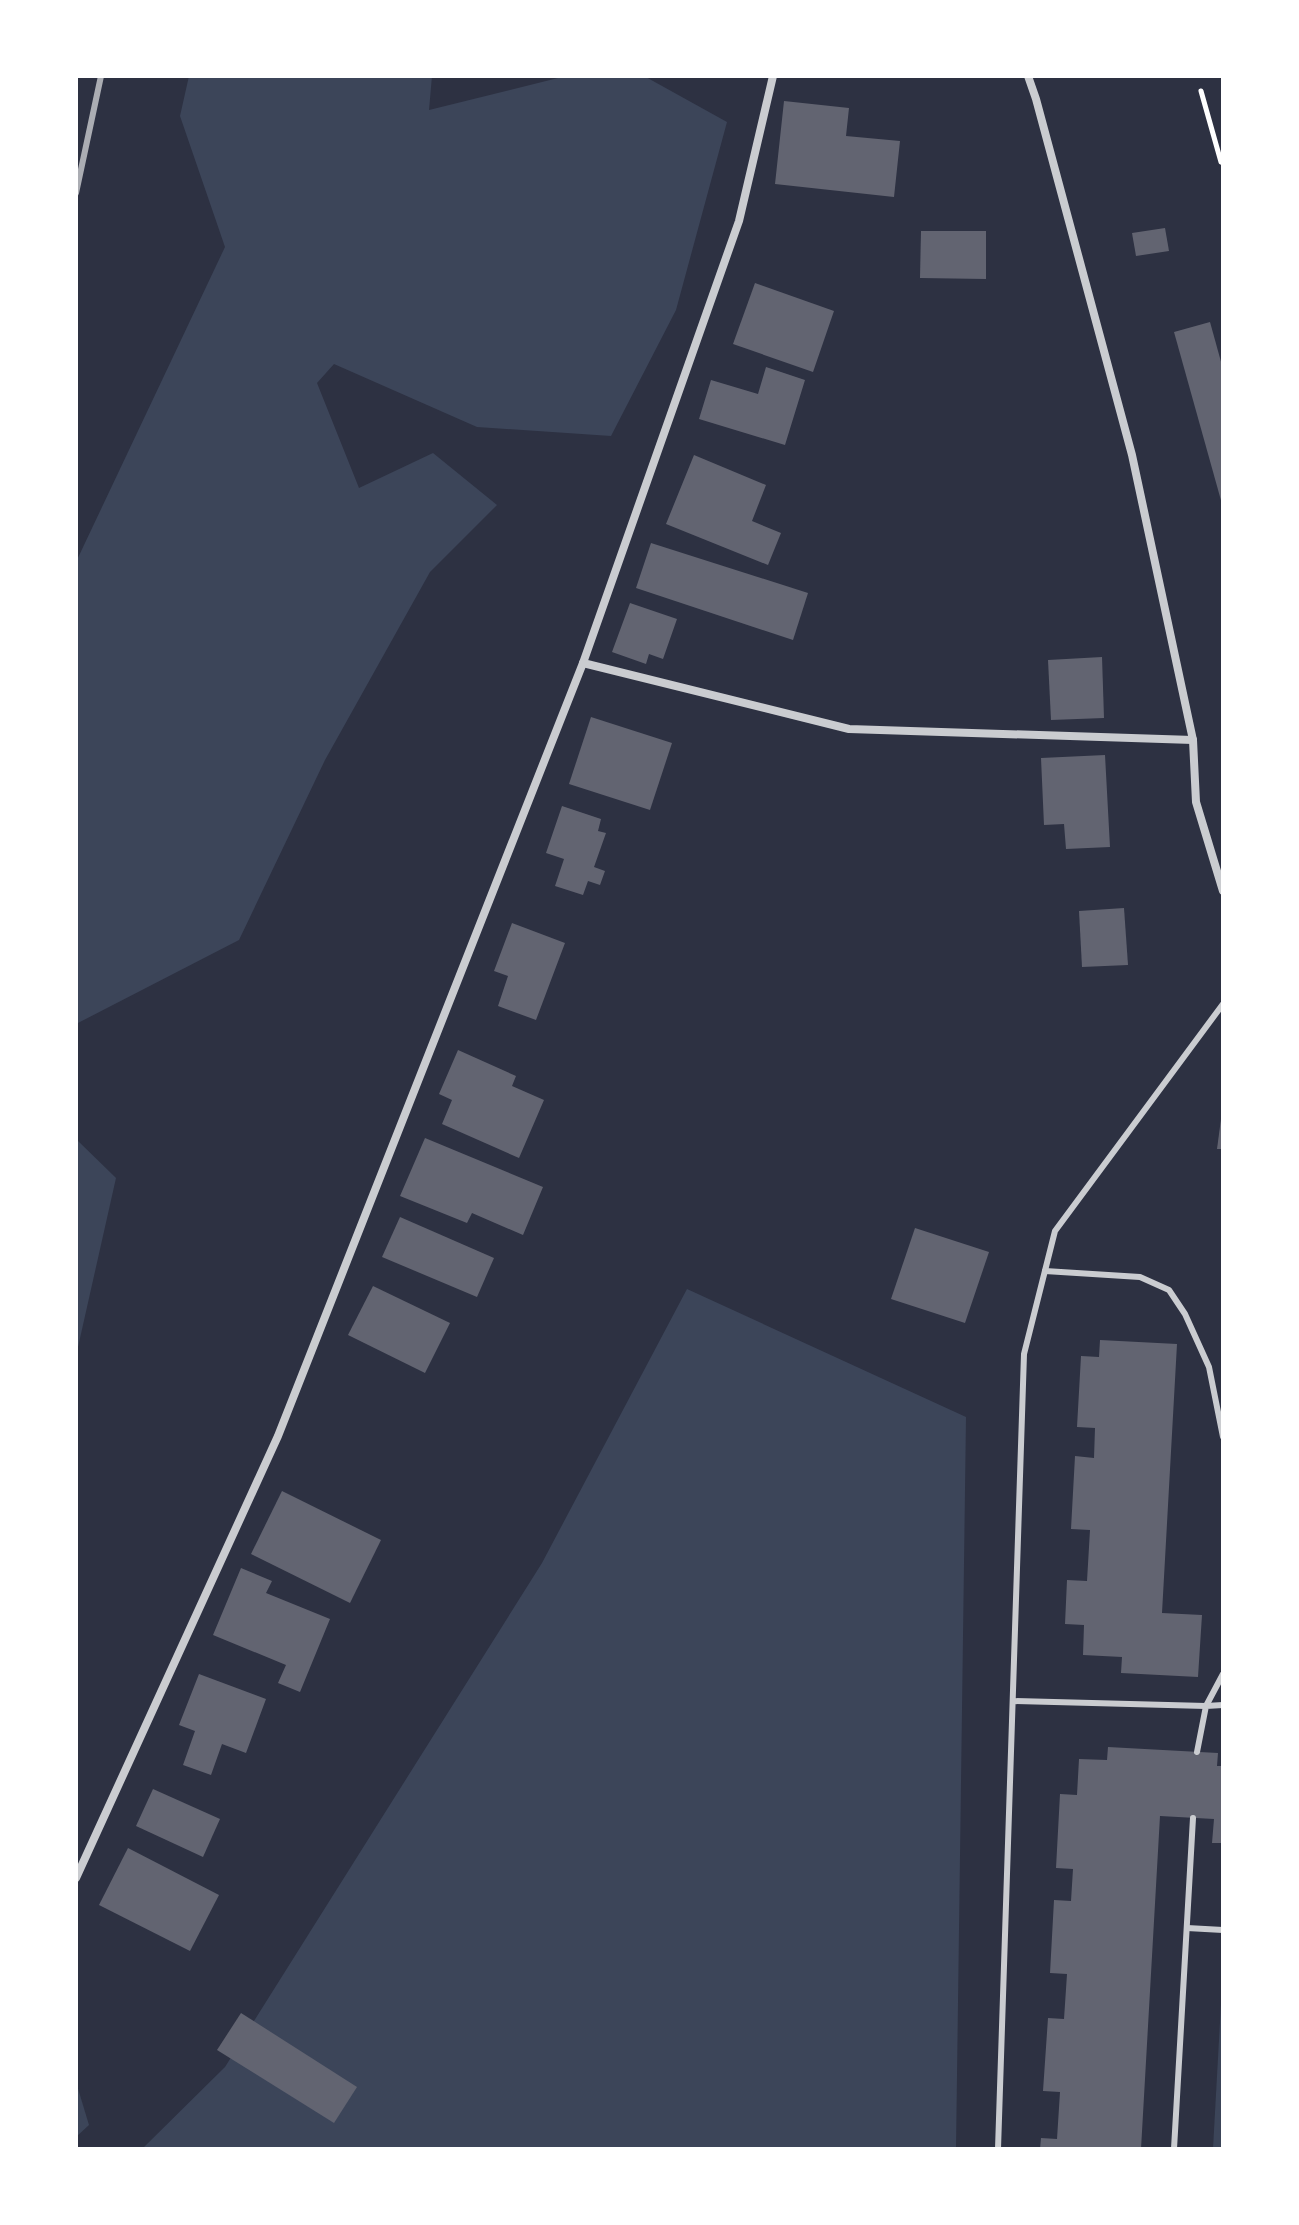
<svg xmlns="http://www.w3.org/2000/svg" width="1299" height="2225" font-family="'PT Sans Narrow',sans-serif">
<style>
.green{fill:#3c4559}
.building{fill:#626471}
.lines{fill:none;stroke-linecap:round;stroke-linejoin:round}
.path{stroke:#fff;stroke-width:5}
.service{stroke:#caccd0;stroke-width:6}
.minor{stroke:#caccd0;stroke-width:8}
.rail{stroke:#abadb3;stroke-width:6}
</style>
<rect width="100%" height="100%" fill="#2d3142"/>
<g class="green">
<polygon points="189,76 432,76 429,110 566,76 644,76 727,122 676,310 611,436 477,427 334,364 317,383 359,488 433,453 497,505 430,572 325,760 239,940 76,1024 76,562 225,247 180,116"/>
<polygon points="76,1139 116,1178 76,1356"/>
<polygon points="687,1289 966,1417 956,2149 142,2149 225,2067 542,1563"/>
<polygon points="1223,1967 1223,2149 1213,2149"/>
<polygon points="76,2082 89,2125 76,2137"/>
</g>
<g class="building">
<polygon points="784,101 849,108 846,136 900,141 894,197 775,184"/>
<polygon points="1165,228 1169,251 1136,256 1132,233"/>
<polygon points="921,231 986,231 986,279 920,278"/>
<polygon points="755,283 834,311 813,372 733,344"/>
<polygon points="1210,322 1223,369 1222,504 1174,332"/>
<polygon points="766,367 805,380 785,445 699,419 711,380 758,394"/>
<polygon points="694,455 766,485 752,521 781,533 768,565 666,524"/>
<polygon points="651,543 808,593 793,640 636,588"/>
<polygon points="630,603 677,619 663,659 649,654 646,664 612,652"/>
<polygon points="1102,657 1104,718 1051,720 1048,660"/>
<polygon points="591,717 672,743 650,810 569,784"/>
<polygon points="1105,755 1110,847 1066,849 1064,824 1044,825 1041,758"/>
<polygon points="562,806 601,819 598,831 606,833 594,867 605,871 600,885 588,881 583,895 555,886 564,859 546,853"/>
<polygon points="1124,908 1128,965 1082,967 1079,911"/>
<polygon points="512,923 565,943 536,1020 498,1006 508,976 494,971"/>
<polygon points="458,1050 516,1076 512,1086 544,1100 519,1158 442,1124 452,1100 439,1094"/>
<polygon points="1221,1119 1223,1119 1223,1149 1217,1149"/>
<polygon points="425,1138 543,1187 523,1235 472,1213 467,1223 400,1196"/>
<polygon points="400,1217 494,1258 477,1297 382,1257"/>
<polygon points="915,1228 989,1252 965,1323 891,1299"/>
<polygon points="373,1286 450,1323 425,1373 348,1335"/>
<polygon points="1100,1340 1177,1344 1162,1613 1202,1615 1198,1677 1121,1673 1122,1657 1083,1655 1084,1625 1065,1624 1067,1580 1087,1581 1090,1530 1071,1529 1075,1456 1094,1458 1095,1428 1077,1427 1081,1356 1099,1357"/>
<polygon points="282,1491 381,1540 350,1603 251,1554"/>
<polygon points="241,1568 272,1581 266,1593 330,1619 300,1692 278,1683 286,1665 213,1635"/>
<polygon points="199,1674 266,1699 246,1753 222,1744 211,1775 183,1765 195,1731 179,1725"/>
<polygon points="1108,1747 1218,1753 1217,1766 1223,1766 1223,1843 1212,1843 1214,1819 1160,1816 1141,2149 1040,2149 1041,2138 1057,2139 1060,2092 1043,2091 1048,2018 1064,2019 1067,1974 1050,1973 1054,1900 1071,1901 1073,1869 1056,1868 1060,1794 1077,1795 1079,1759 1107,1760"/>
<polygon points="153,1789 220,1819 203,1857 136,1826"/>
<polygon points="128,1848 219,1895 190,1951 99,1905"/>
<polygon points="241,2013 357,2087 334,2123 217,2050"/>
</g>
<g class="lines">
<polyline class="path" points="1201,91 1221,162 1223,163"/>
<g class="service">
<polyline points="1045,1271 1140,1277 1169,1290 1185,1314 1209,1367 1223,1437"/>
<polyline points="1013,1701 1206,1706 1223,1674"/>
<polyline points="1197,1752 1206,1706 1223,1705"/>
<polyline points="1187,1928 1223,1930"/>
<polyline points="998,2149 1024,1354 1055,1231 1223,1004"/>
<polyline points="1174,2149 1193,1818"/>
</g>
<g class="minor">
<polyline points="1028,76 1036,99 1132,455 1193,740 1196,802 1223,891"/>
<polyline points="583,663 849,729 1193,740"/>
<polyline points="76,1878 278,1436 583,663 739,221 773,76"/>
</g>
<polyline class="rail" points="76,193 101,76"/>
</g>
<rect width="1299" height="2225" fill="none" stroke="#ffffff" stroke-width="156"/>
</svg>
